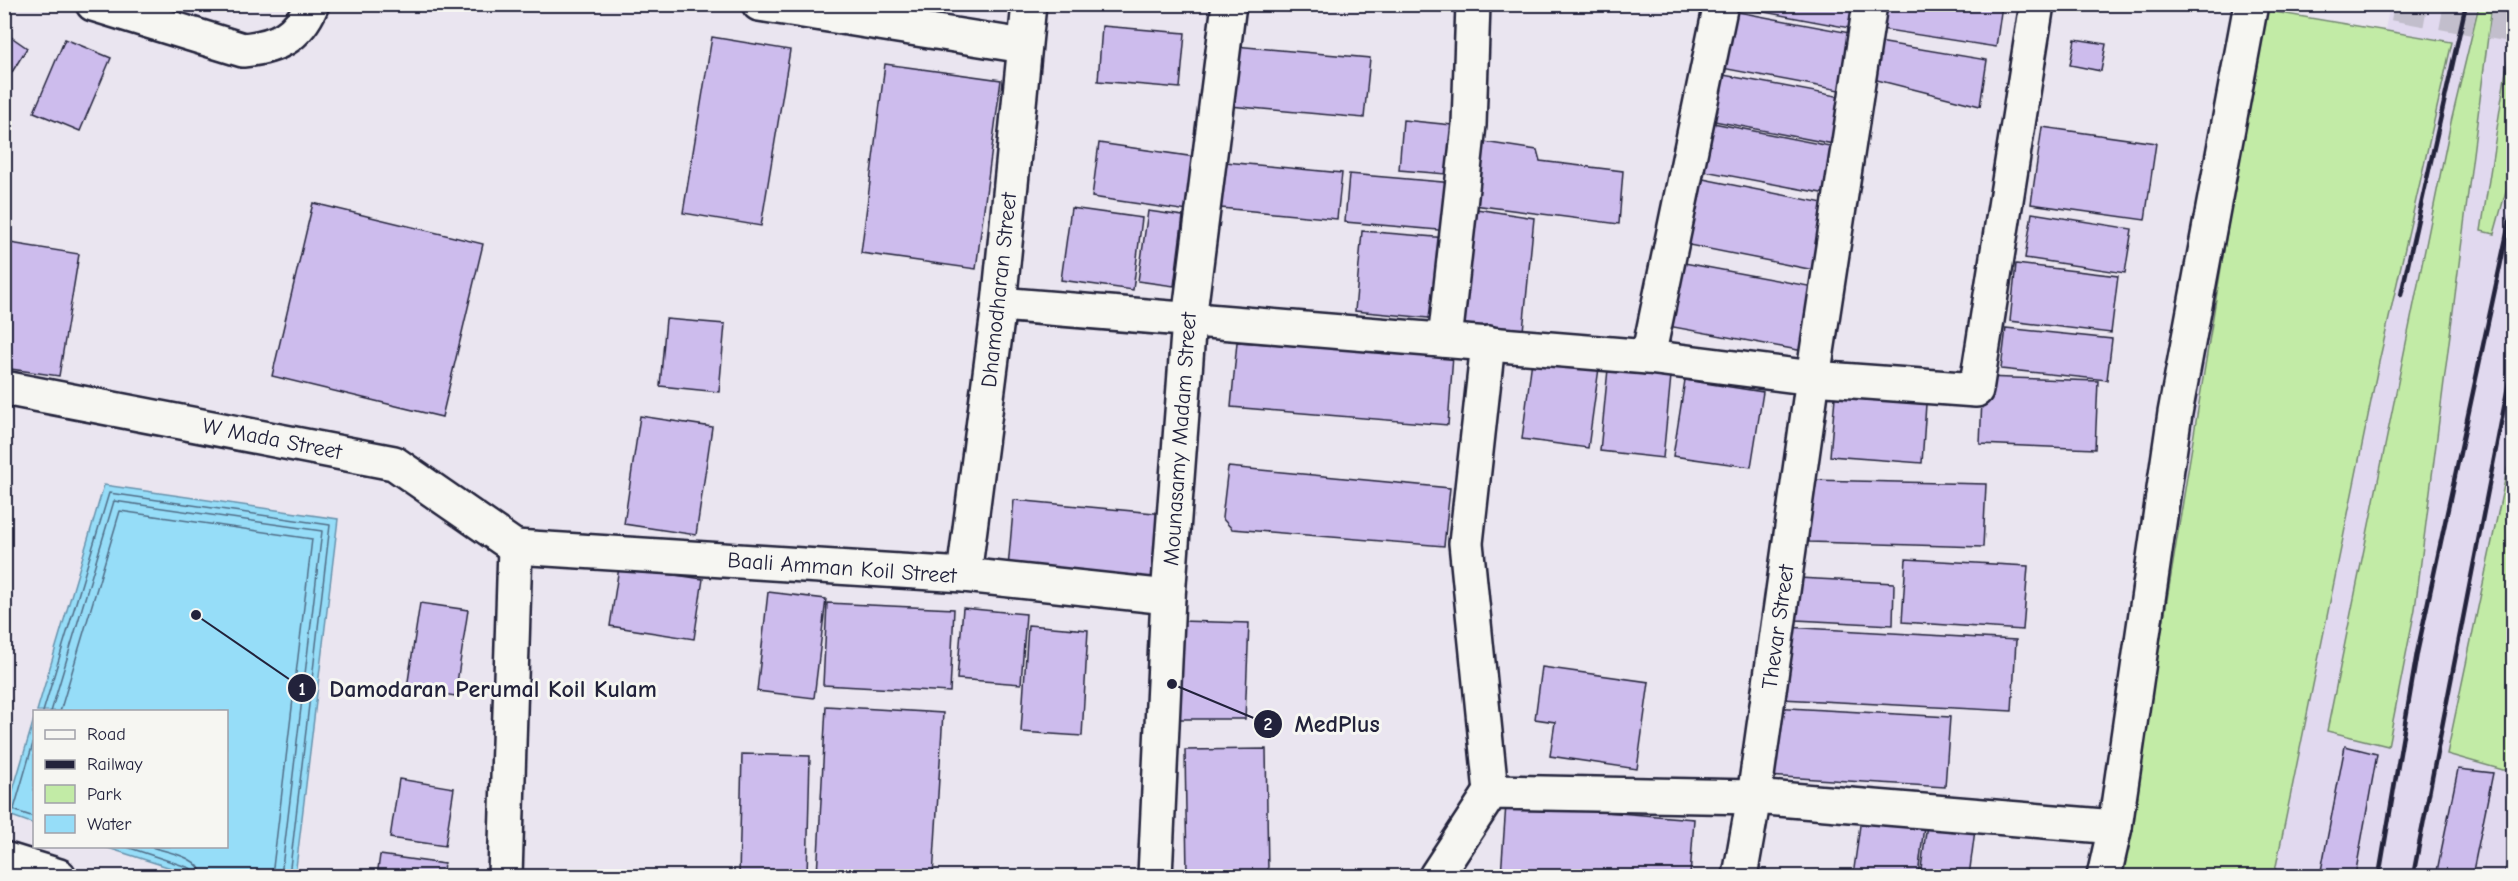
<svg xmlns="http://www.w3.org/2000/svg" width="2518" height="881" font-family="'Comic Neue',sans-serif">
<style>
.built{fill:#e1d9ef}
.green{fill:#c2eba6;stroke:#728670;stroke-width:1.5}
.water{fill:#96ddf8;stroke:#6892ac;stroke-width:1.5}
.lines{fill:none;stroke-linecap:round;stroke-linejoin:round}
.shore{stroke:#506d87;stroke-width:1.5}
.building{fill:#cdbced;stroke:#22223b;stroke-width:1.5}
.minor-tunnel{stroke:#c2becc;stroke-width:33;stroke-dasharray:33 16;stroke-linecap:butt}
.minor-casing{stroke:#22223b;stroke-width:38}
.minor{stroke:#f6f6f2;stroke-width:33}
.rail{stroke:#22223b;stroke-width:4.5}
.labels{text-anchor:middle;dominant-baseline:central;stroke-width:6;stroke-linejoin:round;paint-order:stroke}
.street-label{font-size:22px;fill:#22223b;stroke:#f6f6f2}
.leader{fill:none;stroke:#22223b;stroke-width:2}
.callout-dot{fill:#22223b;stroke:#f6f6f2;stroke-width:2}
.mark-label{font-size:18px;text-anchor:middle;font-weight:bold;fill:#fff}
.callout-label{font-size:24px;text-anchor:middle;font-weight:bold;fill:#22223b;stroke:#f6f6f2;stroke-width:6;stroke-linejoin:round;paint-order:stroke}
</style>
<rect width="100%" height="100%" fill="#eae5f0"/>
<filter id="ink" filterUnits="userSpaceOnUse"><feTurbulence type="fractalNoise" baseFrequency=".0167" numOctaves="2"/><feDisplacementMap in="SourceGraphic" scale="12" xChannelSelector="R" yChannelSelector="G"/><feConvolveMatrix kernelMatrix="1 2 1 2 8 2 1 2 1" color-interpolation-filters="sRGB"/></filter>
<g filter="url(#ink)">
<polygon class="built" points="2390,5 2513,5 2513,876 2112,876 2246,34 2381,49"/>
<g class="green">
<polygon points="2479,5 2492,5 2415,609 2388,746 2327,731 2451,122"/>
<polygon points="2263,10 2452,42 2379,362 2274,876 2116,876 2137,784"/>
<polygon points="2513,26 2513,166 2494,234 2481,231"/>
<polygon points="2513,442 2514,770 2503,770 2447,754"/>
</g>
<g class="water">
<polygon points="104,485 338,519 295,876 196,876 105,847 226,846 226,712 37,711"/>
<polygon points="34,719 34,824 6,814"/>
</g>
<g class="lines">
<g class="shore">
<polyline points="43,712 109,493 330,525 289,876"/>
<polyline points="51,712 114,501 322,531 281,876"/>
<polyline points="60,712 120,511 312,539 272,876"/>
<polyline points="34,740 14,809 16,811 34,817"/>
<polyline points="124,846 190,868 194,871 194,876"/>
<path d="M148,846C165,852 201,856 202,876"/>
</g>
</g>
<g class="building">
<polygon points="1732,4 1865,4 1860,30 1732,6"/>
<polygon points="1878,4 2002,5 1996,47 1874,28"/>
<polygon points="1733,11 1866,36 1855,93 1722,68"/>
<polygon points="1102,26 1185,33 1180,88 1098,81"/>
<polygon points="4,32 27,48 4,85"/>
<polygon points="712,37 790,50 761,226 683,213"/>
<polygon points="65,39 111,58 80,131 34,112"/>
<polygon points="2075,39 2106,44 2101,71 2070,65"/>
<polygon points="1873,41 1987,60 1980,106 1869,78"/>
<polygon points="1235,46 1370,58 1364,118 1230,106"/>
<polygon points="885,64 1001,80 976,269 861,253"/>
<polygon points="1718,74 1847,98 1839,145 1709,120"/>
<polygon points="1403,120 1462,126 1458,175 1399,170"/>
<polygon points="1703,121 1840,148 1832,195 1694,169"/>
<polygon points="2042,127 2156,143 2145,220 2031,204"/>
<polygon points="1484,142 1537,150 1540,161 1623,171 1619,224 1474,205"/>
<polygon points="1099,143 1195,157 1188,211 1092,197"/>
<polygon points="1225,162 1342,173 1337,219 1221,208"/>
<polygon points="1349,174 1454,183 1450,231 1345,222"/>
<polygon points="1703,179 1828,204 1814,270 1689,245"/>
<polygon points="313,203 483,244 442,417 272,376"/>
<polygon points="1071,208 1142,218 1133,290 1061,280"/>
<polygon points="1470,208 1534,218 1523,331 1455,323"/>
<polygon points="1148,211 1183,216 1174,286 1138,281"/>
<polygon points="2032,213 2132,229 2125,273 2025,258"/>
<polygon points="1362,231 1447,238 1439,319 1355,311"/>
<polygon points="4,242 79,254 59,376 4,368"/>
<polygon points="1679,262 1819,288 1809,352 1668,326"/>
<polygon points="2016,264 2118,276 2111,333 2010,321"/>
<polygon points="666,319 725,324 719,392 660,386"/>
<polygon points="2006,328 2112,339 2107,380 2001,369"/>
<polygon points="1237,342 1453,355 1448,425 1231,407"/>
<polygon points="1532,360 1599,368 1588,448 1522,439"/>
<polygon points="1608,369 1671,376 1663,458 1600,451"/>
<polygon points="1983,377 2098,381 2095,449 1980,444"/>
<polygon points="1685,380 1763,392 1751,467 1673,456"/>
<polygon points="1835,397 1926,404 1922,463 1830,456"/>
<polygon points="640,416 712,427 696,535 624,524"/>
<polygon points="1228,467 1450,488 1444,546 1232,529 1222,518"/>
<polygon points="1810,480 1986,484 1983,547 1809,542"/>
<polygon points="1014,500 1165,514 1159,581 1008,568"/>
<polygon points="1906,559 2028,566 2023,630 1902,622"/>
<polygon points="619,567 703,579 694,639 610,626"/>
<polygon points="1798,578 1894,583 1893,625 1796,620"/>
<polygon points="768,592 826,599 814,698 757,691"/>
<polygon points="420,603 468,610 455,696 407,688"/>
<polygon points="827,603 954,609 950,692 823,685"/>
<polygon points="963,608 1026,614 1021,684 957,679"/>
<polygon points="1180,621 1249,623 1245,719 1173,719"/>
<polygon points="1028,625 1088,630 1082,736 1021,732"/>
<polygon points="1786,627 2016,640 2012,711 1782,699"/>
<polygon points="1542,667 1649,682 1637,769 1550,756 1555,722 1535,719"/>
<polygon points="826,706 943,713 933,876 817,876"/>
<polygon points="1771,707 1950,717 1945,787 1767,776"/>
<polygon points="2345,746 2377,754 2355,876 2320,876"/>
<polygon points="1266,749 1268,872 1187,873 1185,750"/>
<polygon points="742,754 810,756 807,876 739,876"/>
<polygon points="2458,769 2493,773 2472,876 2436,876"/>
<polygon points="399,779 454,788 445,846 390,838"/>
<polygon points="1506,804 1694,819 1690,876 1501,876"/>
<polygon points="1861,818 1924,826 1918,876 1853,876"/>
<polygon points="1927,824 1975,830 1969,876 1920,876"/>
<polygon points="380,855 444,864 442,876 377,876"/>
</g>
<g class="lines">
<polyline class="minor-tunnel" points="2394,4 2514,26"/>
<defs>
<g id="minor">
<path d="M93,4L243,50C277,47 298,37 312,4"/>
<polyline points="759,4 1024,46"/>
<polyline points="999,304 1648,357 1721,4"/>
<polyline points="1445,340 1469,125 1473,4"/>
<polyline points="1488,343 1466,543 1491,792"/>
<polyline points="1648,357 1813,378 1976,390 2037,4"/>
<polyline points="4,388 394,463 515,547"/>
<polyline points="515,547 964,575 1168,597"/>
<polyline points="964,575 999,304 1029,4"/>
<polyline points="4,859 59,876"/>
<polyline points="505,876 515,547"/>
<polyline points="1155,876 1168,597 1189,320 1229,4"/>
<polyline points="1436,876 1491,792 1754,797 2115,827"/>
<polyline points="1740,876 1754,797 1813,378 1870,4"/>
<polyline points="2104,876 2115,827 2175,413 2251,4"/>
</g>
</defs>
<use href="#minor" class="minor-casing"/>
<use href="#minor" class="minor"/>
<g class="rail">
<polyline points="2401,295 2466,4"/>
<polyline points="2379,876 2417,653 2514,201"/>
<polyline points="2413,876 2514,356"/>
<polyline points="2506,876 2514,840"/>
</g>
</g>
</g>
<g class="labels">
<g class="street-label">
<text transform="translate(999 290) rotate(-84)">Dhamodharan Street</text>
<text transform="translate(272 439) rotate(11)">W Mada Street</text>
<text transform="translate(1180 439) rotate(-86)">Mounasamy Madam Street</text>
<text transform="translate(842 568) rotate(4)">Baali Amman Koil Street</text>
<text transform="translate(1778 627) rotate(-82)">Thevar Street</text>
</g>
</g>
<path class="leader" d="M196 615L302 688M1172 684L1268 724"/>
<g class="callout-dot">
<circle cx="196" cy="615" r="6"/>
<circle cx="1172" cy="684" r="6"/>
<circle cx="302" cy="688" r="15"/>
<circle cx="1268" cy="724" r="15"/>
</g>
<g class="mark-label">
<text x="302" y="695">1</text>
<text x="1268" y="730">2</text>
</g>
<g class="callout-label">
<text x="493" y="697">Damodaran Perumal Koil Kulam</text>
<text x="1337" y="732">MedPlus</text>
</g>
<rect width="2518" height="881" fill="none" stroke="#f6f6f2" stroke-width="24"/>
<rect x="12" y="12" width="2494" height="857" fill="none" stroke="#22223b" stroke-width="2" filter="url(#ink)"/>
<rect x="33" y="710" width="195" height="138" fill="#f6f6f2" stroke="#a1a1a9" stroke-width="1.5"/>
<rect x="45" y="730" width="30" height="9" fill="#f6f6f2" stroke="#a1a1a9" stroke-width="1.5"/>
<text x="87" y="740" font-size="18" fill="#22223b">Road</text>
<rect x="45" y="760" width="30" height="9" fill="#22223b" stroke="#a1a1a9" stroke-width="1.5"/>
<text x="87" y="770" font-size="18" fill="#22223b">Railway</text>
<rect x="45" y="785" width="30" height="18" fill="#c2eba6" stroke="#a1a1a9" stroke-width="1.5"/>
<text x="87" y="800" font-size="18" fill="#22223b">Park</text>
<rect x="45" y="815" width="30" height="18" fill="#96ddf8" stroke="#a1a1a9" stroke-width="1.5"/>
<text x="87" y="830" font-size="18" fill="#22223b">Water</text>
</svg>
